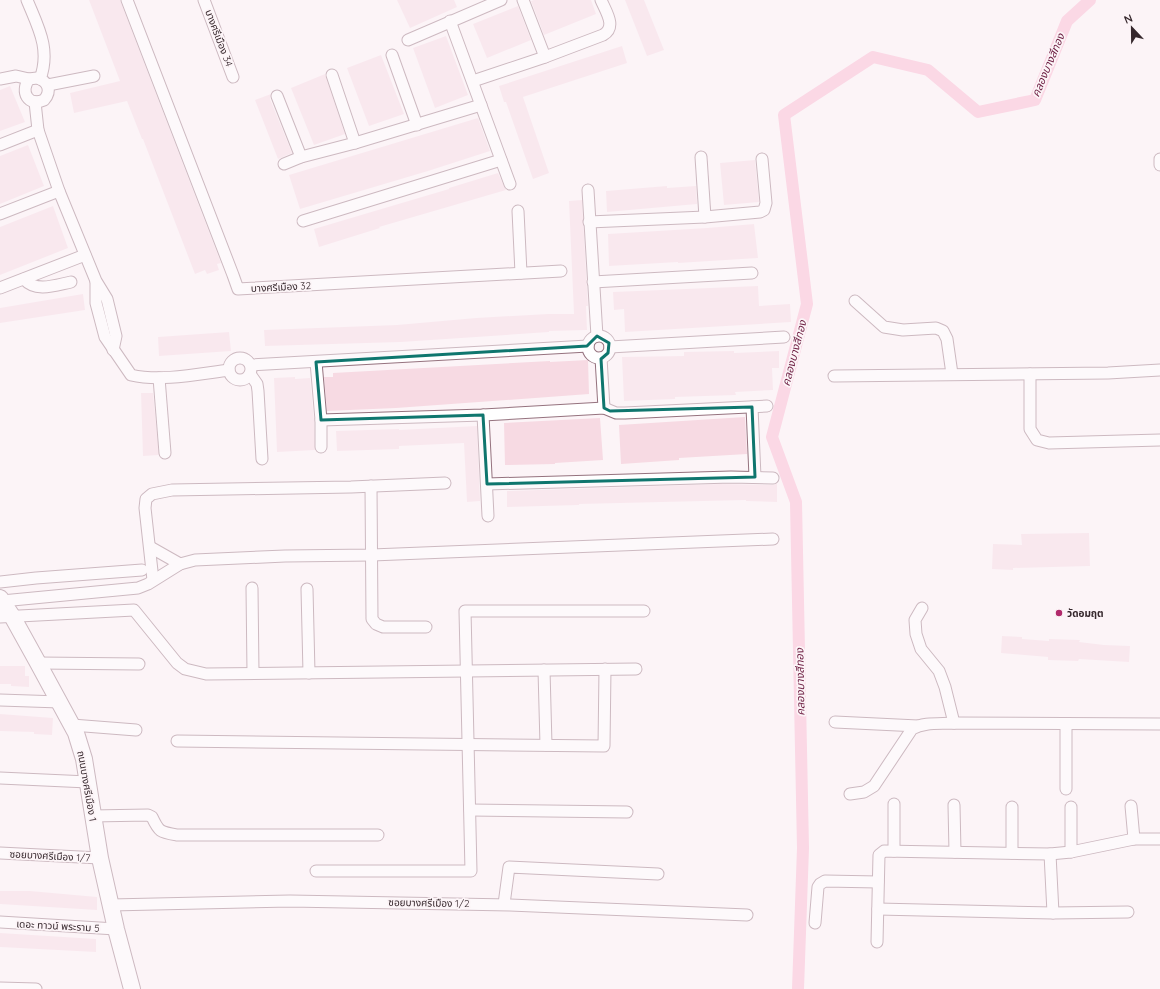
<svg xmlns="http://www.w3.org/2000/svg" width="1160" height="989" font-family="Quicksand,'Noto Sans Thai',sans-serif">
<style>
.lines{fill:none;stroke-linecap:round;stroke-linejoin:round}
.canal{stroke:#fbb5ce;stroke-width:12}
.building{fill:#f7dae3}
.street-casing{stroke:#95727e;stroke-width:13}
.secondary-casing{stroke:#95727e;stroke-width:18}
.street{stroke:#fff;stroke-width:11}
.secondary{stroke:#fff;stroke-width:16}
.marked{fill:none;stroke:#0f766e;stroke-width:3;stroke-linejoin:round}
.poi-dot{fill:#b1296b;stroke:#fcf4f7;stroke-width:1.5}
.labels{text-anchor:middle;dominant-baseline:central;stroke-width:3.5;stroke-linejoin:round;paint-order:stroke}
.street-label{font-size:10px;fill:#35272c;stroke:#fcf4f7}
.poi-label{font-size:10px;font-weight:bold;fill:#35272c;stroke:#fcf4f7;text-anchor:start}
.water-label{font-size:11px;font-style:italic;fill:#6d1e42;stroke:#fcf4f7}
</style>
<rect width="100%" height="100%" fill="#fcf4f7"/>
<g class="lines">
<polyline class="canal" points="798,989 803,848 796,502 772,437 807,304 784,115 873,57 928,70 978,112 1035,100 1067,21 1090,0"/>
</g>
<g class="building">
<polygon points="89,0 120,0 221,263 217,264 219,270 207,274 205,270 195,274 143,139 142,139 127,101 74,113 70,93 120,81"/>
<polygon points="397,0 454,0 457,7 410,28"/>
<polygon points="534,0 591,0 596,14 544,35 531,1"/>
<polygon points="625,0 644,0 664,50 647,56"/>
<polygon points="518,6 531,40 487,58 473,24"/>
<polygon points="446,36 468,95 435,108 413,48"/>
<polygon points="622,46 627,63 523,97 549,173 533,179 506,102 504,102 499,86"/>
<polygon points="381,55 404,114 369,126 347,68"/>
<polygon points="325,74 345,134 314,145 291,88"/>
<polygon points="10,86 25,122 0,131 0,90"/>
<polygon points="271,94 270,99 292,153 278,159 255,100"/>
<polygon points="478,118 490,151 428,171 300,209 289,175"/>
<polygon points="28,145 44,186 0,204 0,156"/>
<polygon points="755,160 759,202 724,205 720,163"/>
<polygon points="498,173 506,190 379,227 380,228 319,247 314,229 449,189 449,188"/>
<polygon points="667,186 667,188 696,186 697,204 607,212 606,191"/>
<polygon points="582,200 588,306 586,306 587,330 549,331 549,332 401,342 265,346 264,330 397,325 476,318 548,314 574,314 569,201"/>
<polygon points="53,206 68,248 0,275 0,227"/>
<polygon points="754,224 758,258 678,263 678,262 609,266 608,234 707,228"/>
<polygon points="758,286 759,306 790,304 791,322 625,332 624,309 614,310 613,292"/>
<polygon points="83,294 85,310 0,323 0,308"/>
<polygon points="229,332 231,351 159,356 158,337"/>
<polygon points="734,351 734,353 779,351 779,368 772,368 773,390 735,392 736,395 675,397 675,399 624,401 622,357 684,356 684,352"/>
<polygon points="588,360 589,394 396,408 327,411 324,377 333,377 333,373 550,361 550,362"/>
<polygon points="295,377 295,379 310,378 314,420 315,450 277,452 274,378"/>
<polygon points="141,393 153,393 159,455 143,456"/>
<polygon points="745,417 747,454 679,458 679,460 621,464 619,425"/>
<polygon points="600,418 603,460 555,463 555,464 505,465 504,423"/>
<polygon points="477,426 480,501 467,502 464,443 399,446 399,449 337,451 336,431 399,429 399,430"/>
<polygon points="777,483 777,502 746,501 746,500 579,504 579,505 507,507 507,491 720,484 773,485"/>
<polygon points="1089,533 1090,566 1013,568 1013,570 992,569 993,544 1022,545 1021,534"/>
<polygon points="1002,636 1022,637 1022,639 1049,641 1049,639 1080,640 1079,642 1104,645 1130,646 1129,662 1079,659 1078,661 1048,660 1048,657 1001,653"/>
<polygon points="0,666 25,666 25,676 29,676 29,687 11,686 11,684 0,684"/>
<polygon points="0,714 53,718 52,735 34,734 34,732 0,731"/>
<polygon points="0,891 30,891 97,897 97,910 0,904"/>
<polygon points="0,933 96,939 96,952 0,947"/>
</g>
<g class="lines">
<defs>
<g id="street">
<path d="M27,0C38,27 51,49 40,79"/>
<polyline points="127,0 233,275 238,289 561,271"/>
<polyline points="204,0 233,77"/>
<polyline points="523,0 545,57"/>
<polyline points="450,21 510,184"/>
<polyline points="408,40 501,0"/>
<polyline points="392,55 417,125"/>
<polyline points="332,75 355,143"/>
<path d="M37,78C48,81 52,91 44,100C28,107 20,92 29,79Z"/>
<polyline points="0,79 16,76 29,79"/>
<path d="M473,81L545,57L603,35C617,27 606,12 601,0"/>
<polyline points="48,85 94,76"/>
<polyline points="277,96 301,157"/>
<polyline points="35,102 38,130 59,191 96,281 107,299 116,336 113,350"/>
<polyline points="0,145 38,130"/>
<polyline points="701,157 705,217"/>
<polyline points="1160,159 1160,165"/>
<polyline points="284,164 301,157 355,143 481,105"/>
<polyline points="588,190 597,336"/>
<polyline points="518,211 521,273"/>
<polyline points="0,214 59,191"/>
<polyline points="303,221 501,160"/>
<polyline points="589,222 705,217 760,212 764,210 766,203 762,159"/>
<path d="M24,279C36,293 56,285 71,282"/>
<path d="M96,282V303L105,337L131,375C161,382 198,374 229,370"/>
<polyline points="593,282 752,273"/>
<polyline points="0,288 85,255"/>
<polyline points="855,301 884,327 903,330 936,328 943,331 947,339 952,374"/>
<circle cx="599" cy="347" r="11"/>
<polyline points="610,347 784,337"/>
<polyline points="601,358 604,408"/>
<circle cx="240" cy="369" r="11"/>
<polyline points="316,362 321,420 321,447"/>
<polyline points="251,365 588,346"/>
<polyline points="250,374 257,384 258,391 262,459"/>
<polyline points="1030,374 1030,429 1037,440 1049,443 1160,440"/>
<polyline points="834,376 1108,373 1160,370"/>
<polyline points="159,378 165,453"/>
<polyline points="752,407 755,477"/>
<polyline points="483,415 488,516"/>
<polyline points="321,420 483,415 604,408 616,413 625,413 767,406"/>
<polyline points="487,484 731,477 773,478"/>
<polyline points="371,486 372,619 376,624 383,627 426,627"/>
<polyline points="150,547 180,564"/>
<polyline points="153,580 145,508 146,499 152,494 172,490 351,487 445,483"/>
<polyline points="0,582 36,578 142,570"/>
<polyline points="252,588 253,673"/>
<polyline points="307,589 309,673"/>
<polyline points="2,601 138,588 148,584 180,564 195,560 285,556 372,555 773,539"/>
<polyline points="922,608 915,620 916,634 921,649 939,671 945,687 954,723"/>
<polyline points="0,617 134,610 177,663 185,669 206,674 636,669"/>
<polyline points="38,663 139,664"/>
<polyline points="544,670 546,745"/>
<polyline points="0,700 60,702"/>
<polyline points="835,722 918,726"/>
<polyline points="72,725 136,730"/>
<polyline points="1066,725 1066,789"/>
<polyline points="177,741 604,746 605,669"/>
<polyline points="0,778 88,782"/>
<path d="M850,794L864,792L874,786L912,729C924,722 939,724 954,723L1160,724"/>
<polyline points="954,805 955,852"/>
<polyline points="1131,806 1134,839"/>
<polyline points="1071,807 1071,852"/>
<polyline points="470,810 627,812"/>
<path d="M92,816L148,815L152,817C159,832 160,832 177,835H378"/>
<polyline points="894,851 894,804"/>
<polyline points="0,853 100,858"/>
<polyline points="1012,853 1012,807"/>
<polyline points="1050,854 1053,913"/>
<polyline points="316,871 471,871 465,611 644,611"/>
<polyline points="504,904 509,867 658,874"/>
<polyline points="111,905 290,901 510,905 747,915"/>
<polyline points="878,909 1053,913 1128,912"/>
<polyline points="0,922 116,929"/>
<polyline points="815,923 818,887 820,884 825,881 878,882"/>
<polyline points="877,942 879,855 884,851 1050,854 1071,852 1134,839 1160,839"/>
<polyline points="0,988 36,989"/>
</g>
<polyline id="secondary" points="0,598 12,616 38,663 76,733 84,759 100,858 116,929 132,989"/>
</defs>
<use href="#street" class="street-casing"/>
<use href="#secondary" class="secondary-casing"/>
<use href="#street" class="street"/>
<use href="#secondary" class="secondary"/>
</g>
<path d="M0 0H1160V989H0ZM597,336L609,343L608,353L601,359L604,408L610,411L752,407L755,477L487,484L483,415L321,420L316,362L587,346Z" fill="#fcf4f7" fill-opacity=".55" fill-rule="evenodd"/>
<path class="marked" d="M597,336L609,343L608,353L601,359L604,408L610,411L752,407L755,477L487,484L483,415L321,420L316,362L587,346Z"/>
<circle class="poi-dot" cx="1059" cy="613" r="4"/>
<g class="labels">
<g class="street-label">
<text transform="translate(219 38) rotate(69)">บางศรีเมือง 34</text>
<text transform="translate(281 287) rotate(-3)">บางศรีเมือง 32</text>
<text transform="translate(87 786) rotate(80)">ถนนบางศรีเมือง 1</text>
<text transform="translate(50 856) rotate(3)">ซอยบางศรีเมือง 1/7</text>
<text transform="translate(429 903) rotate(1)">ซอยบางศรีเมือง 1/2</text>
<text transform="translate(58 926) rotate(3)">เดอะ ทาวน์ พระราม 5</text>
</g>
<g class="poi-label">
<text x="1067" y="613">วัดอมฤต</text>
</g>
<g class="water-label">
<text transform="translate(1048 65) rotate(-67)">คลองบางสีทอง</text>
<text transform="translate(794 353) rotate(-75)">คลองบางสีทอง</text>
<text transform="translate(800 682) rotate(-91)">คลองบางสีทอง</text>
</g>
</g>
<g transform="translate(1132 28) rotate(338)" stroke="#fcf4f7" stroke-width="3" paint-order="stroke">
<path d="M0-3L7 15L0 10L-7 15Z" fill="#35272c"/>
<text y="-6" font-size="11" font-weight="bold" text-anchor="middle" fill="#35272c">N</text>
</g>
</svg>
